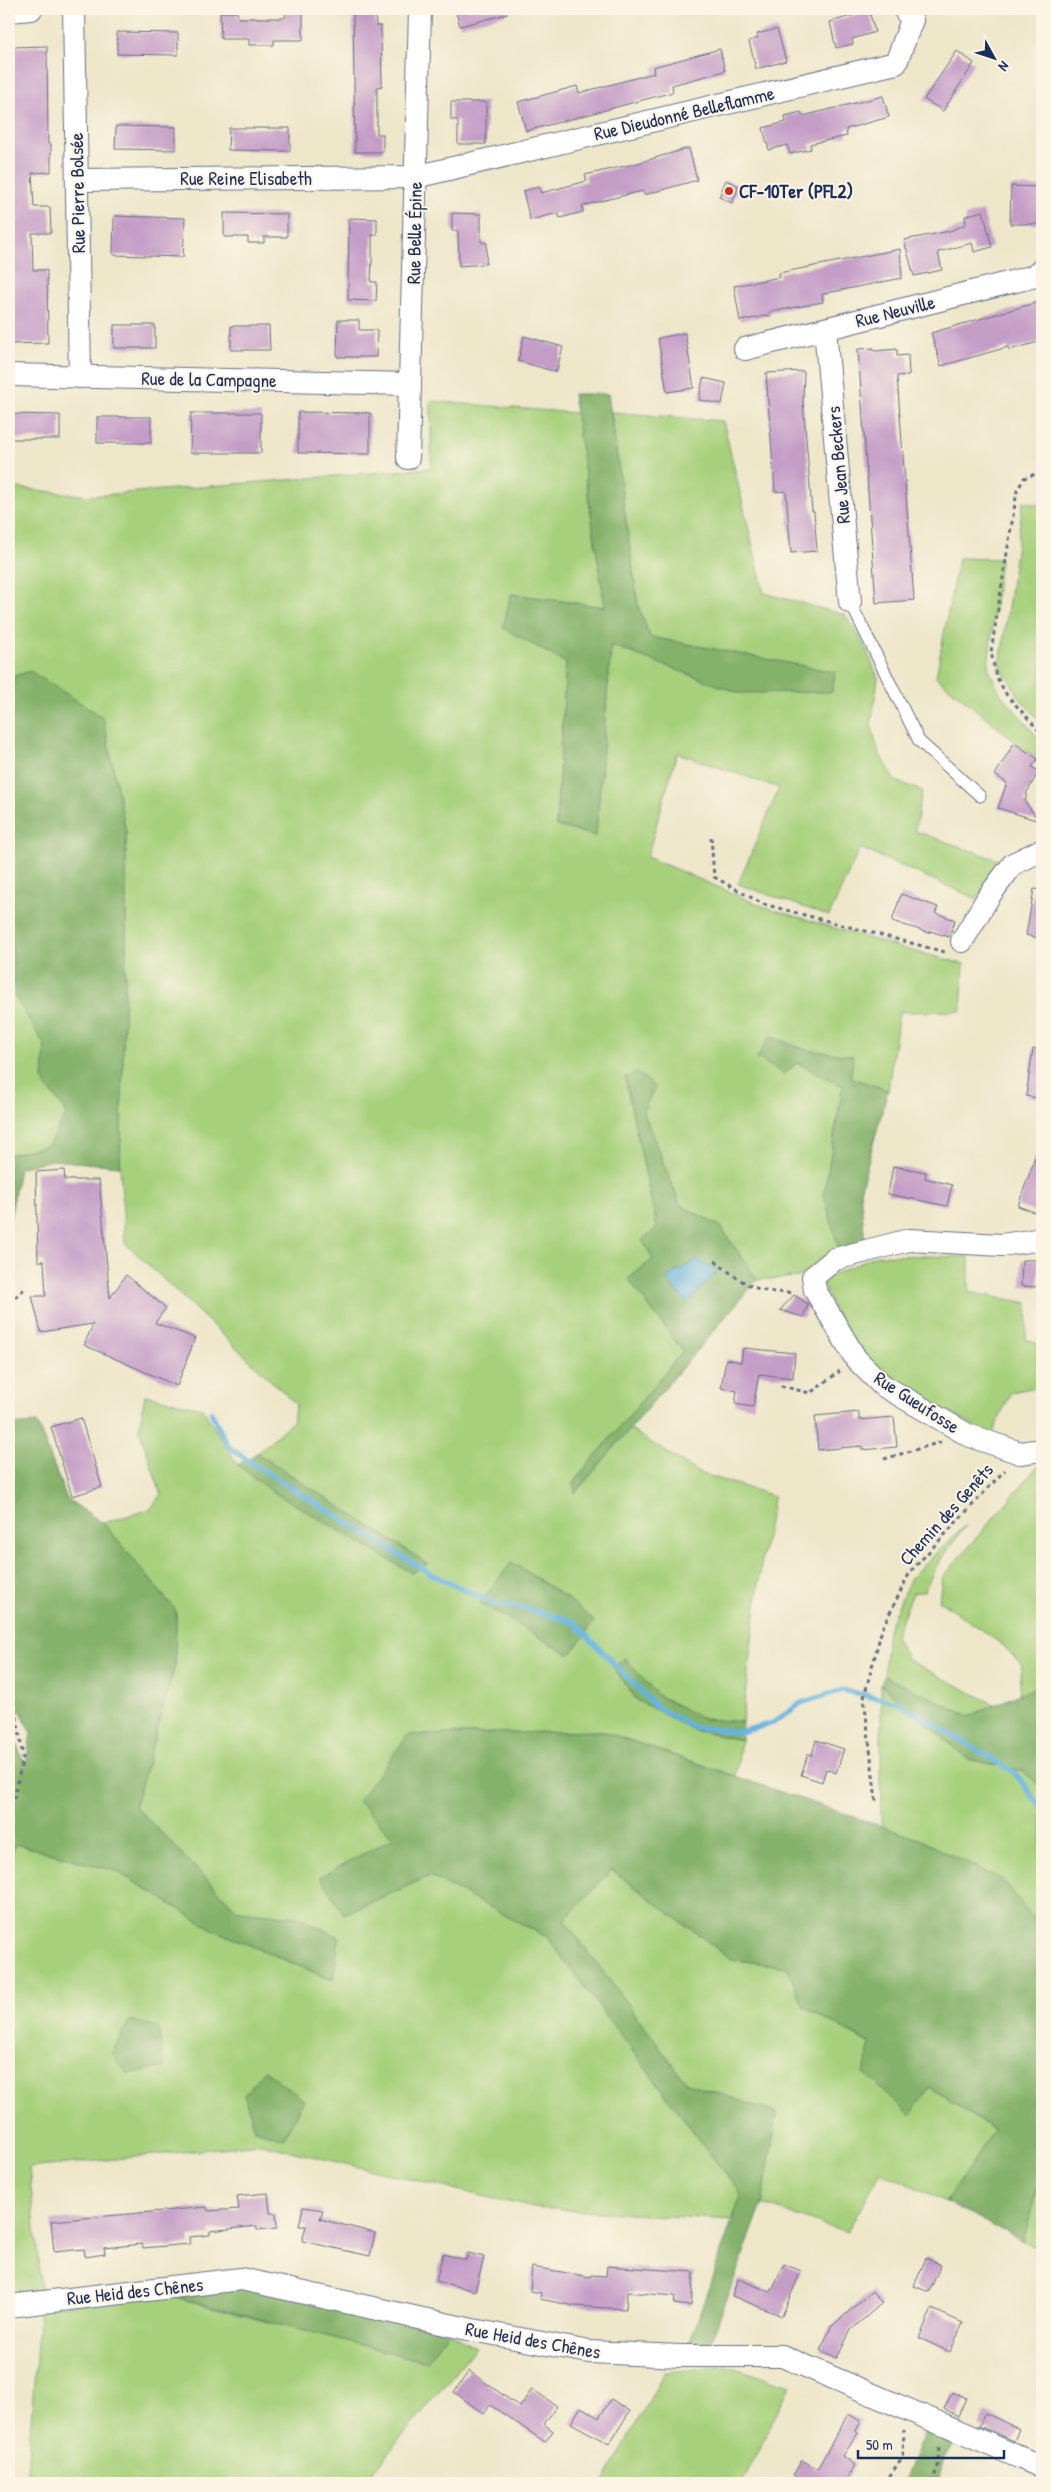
<svg xmlns="http://www.w3.org/2000/svg" width="1051" height="2492" font-family="'Patrick Hand',sans-serif">
<style>
.green{fill:#a7d07b;stroke:#61806c;fill-rule:evenodd}
.forest{fill:#85b26b;stroke:#507064}
.water{fill:#64b3de;stroke:#40719e}
.lines{fill:none;stroke-linecap:round;stroke-linejoin:round}
.stream{stroke:#64b3de;stroke-width:5.5}
.building{fill:#c49dc7}
.lane-casing{stroke:#646f83;stroke-width:13}
.street-casing{stroke:#646f83;stroke-width:24}
.path{stroke:#646f83;stroke-width:3;stroke-dasharray:4 4;stroke-linecap:butt}
.lane{stroke:#fff;stroke-width:11}
.street{stroke:#fff;stroke-width:22}
.poi-dot{fill:#c8321e;stroke:#fcf5e5;stroke-width:2}
.labels{text-anchor:middle;dominant-baseline:central;stroke-width:4;stroke-linejoin:round;paint-order:stroke}
.street-label{font-size:19px;fill:#1b2f5e;stroke:#fcf5e5}
.poi-label{font-size:19px;font-weight:bold;fill:#1b2f5e;stroke:#fcf5e5;text-anchor:start}
</style>
<rect width="100%" height="100%" fill="#fcf5e5"/>
<filter id="ink" filterUnits="userSpaceOnUse"><feTurbulence type="fractalNoise" baseFrequency=".02" numOctaves="2"/><feDisplacementMap in="SourceGraphic" scale="10" xChannelSelector="R" yChannelSelector="G"/><feConvolveMatrix kernelMatrix="1 2 1 2 8 2 1 2 1" color-interpolation-filters="sRGB"/></filter>
<filter id="wash" filterUnits="userSpaceOnUse"><feTurbulence type="fractalNoise" baseFrequency=".0096" numOctaves="4" result="noise"/><feDisplacementMap in="SourceGraphic" scale="20" xChannelSelector="R" yChannelSelector="G"/><feGaussianBlur stdDeviation="1.12" result="paint"/><feColorMatrix in="noise" values="0 0 0 0 0 0 0 0 0 0 0 0 0 0 0 0 0 1.4 0 .05"/><feComposite in="paint" operator="in"/></filter>
<g filter="url(#wash)">
<rect width="100%" height="100%" fill="#ede6c9"/>
<g class="green">
<path d="M431,401L576,413L605,607L512,594L566,663L556,825L596,836L611,645L739,693L834,672L650,637L638,606L611,412L723,421L764,593L845,615L864,644L878,678L871,725L879,753L894,780L922,791L915,831L1004,862L977,899L860,848L829,916L738,884L779,788L677,753L647,857L765,907L901,948L964,964L961,1011L899,1012L888,1090L850,1078L852,1056L806,1050L771,1037L758,1058L797,1063L843,1086L824,1194L839,1250L798,1277L757,1280L720,1226L680,1205L642,1110L625,1078L657,1227L653,1259L629,1279L683,1351L573,1483L575,1493L630,1429L697,1472L774,1496L762,1557L742,1722L704,1719L657,1695L625,1658L614,1667L637,1700L693,1730L741,1740L736,1776L602,1731L408,1735L393,1838L344,1914L430,1876L547,1937L741,2195L732,2220L534,2208L260,2144L29,2168L41,2289L9,2299V1860L16,1844L116,1871L214,1930L332,1980L298,1917L238,1911L135,1806L175,1666L176,1611L103,1523L151,1509L161,1494L139,1429L145,1395L202,1408L238,1465L270,1490L428,1564L257,1453L292,1422L296,1404L125,1243L120,1166L126,945V832L103,717L30,672L9,678V487L89,496L431,468ZM512,1562L568,1599L593,1621L481,1603ZM130,2020L164,2066L163,2067L128,2074L112,2053Z"/>
<polygon points="1023,501 1042,506 1042,723 1021,700 1000,666"/>
<polygon points="958,558 1000,559 988,667 1000,693 1042,742 1042,763 936,677"/>
<polygon points="9,908 15,996 45,1046 43,1081 67,1113 49,1145 9,1155"/>
<polygon points="877,1255 969,1257 969,1292 1028,1303 1026,1339 1042,1346 1042,1386 1011,1392 992,1435 888,1380 852,1350 821,1280"/>
<polygon points="1038,1466 1042,1472 1042,1686 1019,1695 1022,1666 1004,1646 939,1600 942,1578"/>
<polygon points="966,1525 937,1565 924,1591 913,1593 895,1636 908,1660 996,1705 969,1716 884,1676 888,1629 911,1577"/>
<polygon points="881,1685 968,1759 1023,1771 1042,1788 1042,1930 1004,1881 919,1839 881,1826"/>
<polygon points="612,1870 731,1959 787,1967 804,2007 870,2044 910,2115 930,2087 994,2131 946,2202 881,2171 847,2233 762,2204 777,2113 687,2083 564,1920"/>
<polygon points="1042,2171 1042,2250 1023,2241"/>
<polygon points="168,2295 271,2323 448,2332 476,2347 372,2473 380,2483 26,2483 40,2307"/>
<polygon points="729,2366 790,2386 742,2483 603,2483 665,2372"/>
</g>
<g class="forest">
<polygon points="573,394 608,394 638,606 650,637 835,672 832,692 739,693 611,645 596,836 556,826 566,663 503,628 511,594 605,607"/>
<polygon points="30,671 103,717 126,832 126,945 120,1166 52,1160 19,1168 9,1227 9,1155 49,1145 67,1113 43,1081 45,1046 15,996 9,908 9,678"/>
<polygon points="770,1036 806,1050 853,1056 851,1078 888,1090 860,1191 865,1241 839,1250 824,1194 843,1086 797,1063 784,1074 757,1058"/>
<polygon points="637,1072 655,1087 643,1111 680,1205 720,1226 757,1280 575,1493 573,1483 683,1351 628,1279 653,1259 642,1240 657,1227 625,1078"/>
<polygon points="37,1423 67,1499 103,1523 176,1611 175,1666 135,1806 238,1911 298,1917 339,1937 333,1980 214,1930 116,1871 16,1844 9,1860 9,1728 26,1765 31,1733 9,1686 9,1425"/>
<polygon points="257,1453 428,1564 411,1573 270,1490 238,1465"/>
<polygon points="512,1562 568,1599 594,1621 570,1655 480,1603"/>
<polygon points="625,1658 657,1695 704,1719 742,1722 741,1740 693,1730 637,1700 613,1667"/>
<polygon points="884,1676 969,1716 1041,1685 1042,1788 1023,1771 968,1759 881,1685"/>
<polygon points="602,1731 919,1839 1004,1881 1042,1930 1042,2171 1023,2241 946,2202 994,2130 930,2087 910,2115 864,2073 870,2043 804,2007 787,1967 731,1959 612,1870 564,1920 687,2083 777,2113 762,2204 707,2352 687,2350 741,2195 547,1937 430,1876 344,1914 320,1877 393,1838 358,1801 408,1735"/>
<polygon points="130,2020 158,2027 164,2067 128,2074 112,2053"/>
<polygon points="264,2070 304,2100 284,2138 255,2129 244,2095"/>
<polygon points="259,2288 448,2332 427,2362 168,2295"/>
<polygon points="927,2427 953,2445 944,2460 937,2483 903,2483"/>
</g>
<polygon class="water" points="697,1260 717,1271 687,1304 666,1278"/>
<g class="lines">
<polyline class="stream" points="211,1412 228,1446 253,1464 429,1573 492,1603 527,1609 574,1622 656,1707 693,1727 740,1732 773,1723 801,1703 842,1690 899,1703 1014,1772 1042,1808"/>
</g>
<g id="blocks">
<g class="building">
<polygon points="353,9 375,9 376,26 381,26 382,86 377,87 377,134 383,134 383,152 355,152"/>
<polygon points="455,9 506,9 507,14 460,26"/>
<polygon points="286,11 303,11 303,40 274,40 274,45 249,45 249,39 221,39 220,12 237,12 238,18 285,18"/>
<polygon points="869,11 875,32 852,39 853,44 836,48 830,22"/>
<polygon points="777,29 786,61 756,69 749,41 758,38 757,34"/>
<polygon points="117,32 178,33 178,55 117,54"/>
<polygon points="47,46 48,144 51,144 51,172 32,173 34,207 50,207 51,233 32,233 33,270 47,270 48,343 9,344 9,270 12,270 10,208 12,208 9,47"/>
<polygon points="720,49 725,71 672,85 673,92 526,131 518,102 577,86 579,93 654,73 653,67"/>
<polygon points="957,51 974,63 943,111 924,99"/>
<polygon points="883,96 889,117 846,129 847,136 810,144 811,149 790,154 787,145 769,150 763,128 786,122 785,116 801,112 803,116"/>
<polygon points="451,102 486,102 486,144 458,144 458,120 451,120"/>
<polygon points="116,126 176,127 176,150 115,149"/>
<polygon points="229,128 290,128 290,151 228,150"/>
<polygon points="689,148 697,180 644,195 642,191 609,199 582,206 583,212 560,218 558,213 530,220 523,191 539,187 541,193 587,181 585,175 634,164"/>
<polygon points="726,180 739,186 732,203 719,197"/>
<polygon points="1011,186 1041,187 1042,224 1010,224"/>
<polygon points="983,211 992,247 974,252 972,243 938,252 942,270 914,276 904,240 950,231 966,224 965,216"/>
<polygon points="224,213 287,214 287,237 264,237 264,243 248,243 248,237 224,237"/>
<polygon points="452,213 481,214 481,242 487,243 486,264 459,266 458,231 452,231"/>
<polygon points="114,216 185,218 183,257 113,255"/>
<polygon points="349,218 377,219 377,235 372,235 372,259 371,282 377,282 376,301 348,300"/>
<polygon points="900,249 902,278 822,294 823,302 770,312 770,315 740,321 734,286 780,277 779,273"/>
<polygon points="1042,301 1042,341 1009,350 1008,347 941,366 931,333"/>
<polygon points="338,320 359,320 359,330 377,330 376,357 337,357"/>
<rect x="114" y="325" width="41" height="23"/>
<polygon points="231,326 269,326 270,350 231,350"/>
<polygon points="685,333 694,388 667,392 658,338"/>
<polygon points="524,336 563,347 556,372 518,361"/>
<polygon points="874,348 874,351 897,349 897,356 908,355 909,375 897,376 914,600 876,603 858,349"/>
<polygon points="804,371 803,401 812,511 814,511 817,551 791,553 786,491 775,492 766,373"/>
<polygon points="703,378 726,383 722,404 699,400"/>
<polygon points="298,412 370,413 370,454 298,453"/>
<polygon points="191,413 261,413 261,453 190,453"/>
<polygon points="9,414 60,415 60,439 9,439"/>
<rect x="97" y="417" width="54" height="26"/>
<polygon points="1014,743 1038,759 1032,767 1039,771 1027,792 1025,802 1039,821 998,808 1007,783 995,775"/>
<polygon points="1034,889 1042,890 1042,939 1026,935"/>
<polygon points="901,894 938,907 935,913 955,920 949,937 930,931 929,933 892,921"/>
<polygon points="1033,1049 1042,1049 1042,1099 1026,1096"/>
<polygon points="1040,1143 1042,1144 1042,1215 1018,1206"/>
<polygon points="893,1166 926,1172 925,1178 952,1185 947,1206 888,1194"/>
<polygon points="64,1170 65,1180 99,1180 110,1298 126,1275 166,1308 155,1323 195,1338 177,1386 84,1345 93,1324 41,1332 32,1296 46,1296 44,1261 38,1261 36,1172"/>
<polygon points="1022,1260 1039,1260 1038,1287 1021,1286"/>
<polygon points="794,1295 808,1304 803,1317 780,1310"/>
<polygon points="743,1348 795,1353 793,1378 759,1374 753,1407 735,1404 737,1391 721,1388 726,1359 741,1362"/>
<polygon points="859,1412 859,1420 894,1417 897,1447 862,1450 862,1446 818,1450 815,1416"/>
<polygon points="81,1418 102,1487 72,1496 51,1427"/>
<polygon points="816,1740 844,1749 836,1773 826,1769 822,1782 801,1775 808,1754 812,1755"/>
<polygon points="268,2193 270,2213 276,2213 277,2228 257,2230 257,2226 210,2231 210,2235 189,2237 190,2244 143,2248 142,2244 104,2248 105,2254 85,2257 84,2249 54,2252 51,2221 207,2207 208,2211 239,2209 237,2196"/>
<polygon points="303,2207 323,2210 320,2219 375,2233 370,2256 302,2241 306,2226 299,2226"/>
<polygon points="468,2253 484,2257 475,2291 436,2281 443,2254 466,2260"/>
<polygon points="926,2258 941,2265 929,2292 914,2286"/>
<polygon points="784,2264 801,2271 782,2316 732,2296 738,2279 771,2292"/>
<polygon points="607,2266 694,2272 691,2306 674,2304 675,2296 627,2292 626,2309 575,2306 540,2299 541,2293 530,2291 532,2267 591,2277 591,2275 606,2276"/>
<polygon points="872,2291 882,2303 851,2330 837,2358 820,2350 831,2327"/>
<polygon points="932,2309 963,2323 950,2352 919,2338"/>
<polygon points="469,2371 520,2407 532,2389 557,2406 544,2424 553,2431 545,2442 490,2405 484,2414 454,2392"/>
<polygon points="952,2392 966,2398 958,2416 944,2409"/>
<polygon points="611,2399 630,2411 609,2444 571,2423 581,2407 599,2418"/>
<polygon points="985,2413 1019,2429 1014,2441 979,2426"/>
<polygon points="848,2414 861,2421 856,2431 858,2433 843,2456 855,2465 844,2483 807,2483 793,2475 802,2460 817,2469"/>
</g>
</g>
</g>
<g filter="url(#ink)">
<use href="#blocks" fill-opacity="0" stroke="#646f83" stroke-width="1"/>
<g class="lines">
<defs>
<polyline id="lane" points="850,602 919,741 980,796"/>
<g id="street">
<polyline points="74,9 80,377"/>
<polyline points="9,11 31,9"/>
<polyline points="78,180 415,177 896,63 912,20 904,9"/>
<polyline points="825,329 850,602"/>
<polyline points="745,349 1035,276 1042,269"/>
<polyline points="9,375 410,384"/>
<polyline points="408,458 420,9"/>
<polyline points="962,941 989,896 1013,864 1042,850"/>
<polyline points="1042,1239 1002,1245 909,1240 835,1259 813,1277 815,1290 856,1359 882,1385 968,1435 1020,1453 1042,1450"/>
<polyline points="9,2306 241,2279 468,2329 589,2352 680,2356 782,2356 1042,2467"/>
</g>
</defs>
<use href="#lane" class="lane-casing"/>
<use href="#street" class="street-casing"/>
<g class="path">
<polyline points="1042,472 1024,478 1017,491 991,652 996,676 1006,694 1042,734"/>
<polyline points="711,837 714,877 763,904 945,952"/>
<path d="M715,1261C743,1283 757,1295 794,1292"/>
<polyline points="9,1303 24,1289"/>
<polyline points="781,1386 810,1393 840,1371"/>
<polyline points="884,1459 941,1442"/>
<polyline points="9,1694 15,1705 23,1757 9,1821"/>
<polyline points="876,1801 864,1697 882,1629 910,1572 1005,1470"/>
<polyline points="885,2483 903,2456 904,2430"/>
<polyline points="932,2483 938,2466 939,2445"/>
</g>
<use href="#lane" class="lane"/>
<use href="#street" class="street"/>
</g>
</g>
<circle class="poi-dot" cx="729" cy="191" r="5"/>
<g class="labels">
<g class="street-label">
<text transform="translate(684 113) rotate(-13)">Rue Dieudonné Belleflamme</text>
<text x="246" y="178">Rue Reine Elisabeth</text>
<text transform="translate(77 193) rotate(-91)">Rue Pierre Bolsée</text>
<text transform="translate(414 233) rotate(-89)">Rue Belle Épine</text>
<text transform="translate(895 311) rotate(-14)">Rue Neuville</text>
<text transform="translate(209 379) rotate(1)">Rue de la Campagne</text>
<text transform="translate(838 465) rotate(-95)">Rue Jean Beckers</text>
<text transform="translate(917 1402) rotate(33)">Rue Gueufosse</text>
<text transform="translate(946 1514) rotate(-48)">Chemin des Genêts</text>
<text transform="translate(135 2291) rotate(-6)">Rue Heid des Chênes</text>
<text transform="translate(533 2340) rotate(10)">Rue Heid des Chênes</text>
</g>
<g class="poi-label">
<text x="739" y="191">CF-10Ter (PFL2)</text>
</g>
</g>
<rect width="1051" height="2492" fill="none" stroke="#fcf5e5" stroke-width="30"/>
<g transform="translate(994 58) rotate(130)" stroke="#fcf5e5" stroke-width="4" paint-order="stroke">
<path d="M0-4L9 19L0 12L-9 19Z" fill="#1b2f5e"/>
<text y="-8" font-size="14" font-weight="bold" text-anchor="middle" fill="#1b2f5e">N</text>
</g>
<path d="M858 2450v8h146v-8" fill="none" stroke="#1b2f5e" stroke-width="2.5"/>
<text x="866" y="2450" font-size="15" fill="#1b2f5e" stroke="#fcf5e5" stroke-width="4" paint-order="stroke">50 m</text>
</svg>
